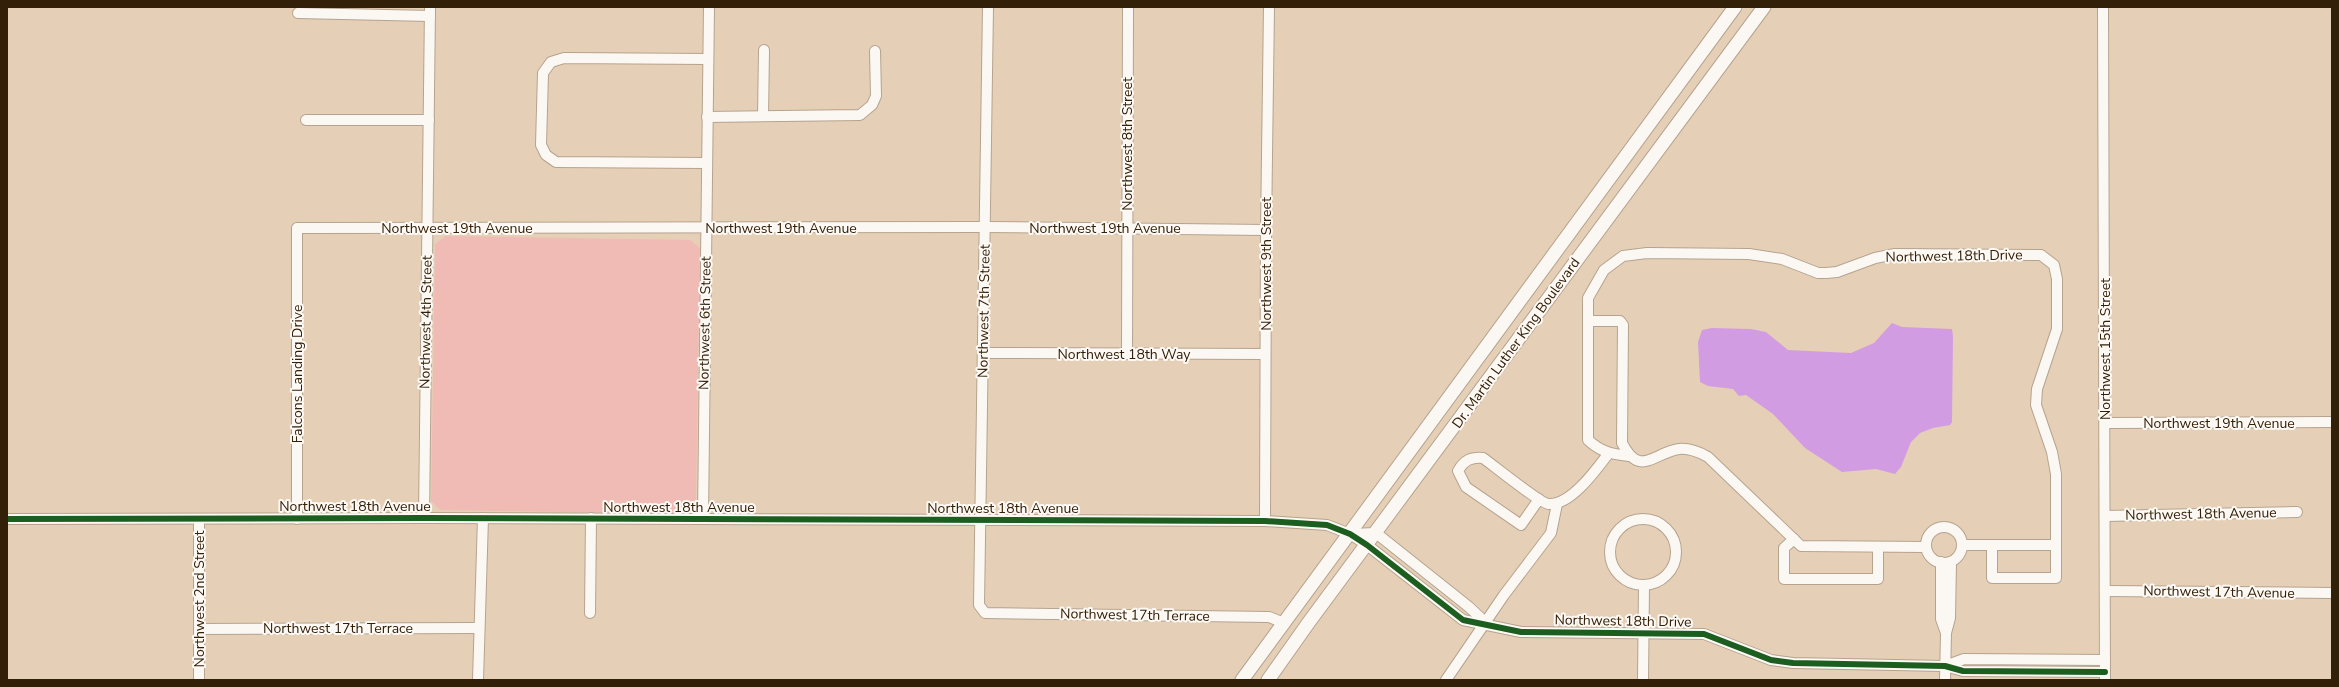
<svg xmlns="http://www.w3.org/2000/svg" width="2339" height="687" font-family="'Nunito Sans',sans-serif">
<style>
.green{fill:#f1bbb5}
.water{fill:#d29ce2}
.lines{fill:none;stroke-linecap:round;stroke-linejoin:round}
.minor-casing{stroke:#b6a38e;stroke-width:12}
.major-casing{stroke:#b6a38e;stroke-width:15}
.minor{stroke:#fbf8f4;stroke-width:10}
.major{stroke:#fbf8f4;stroke-width:13}
.cycleway-casing{stroke:#fef9f4;stroke-width:8}
.cycleway{stroke:#1b5e20;stroke-width:6}
.labels{text-anchor:middle;dominant-baseline:central;stroke-width:4;stroke-linejoin:round;paint-order:stroke}
.street-label{font-size:14px;fill:#322008;stroke:#fef9f4}
</style>
<rect width="100%" height="100%" fill="#e5d0b7"/>
<polygon class="green" points="446,236 690,240 700,248 696,499 684,514 440,510 431,501 435,244"/>
<polygon class="water" points="1892,323 1902,327 1952,329 1953,336 1952,422 1950,425 1933,428 1920,433 1911,442 1901,467 1895,474 1876,469 1842,472 1805,448 1773,414 1746,395 1739,396 1733,389 1708,386 1700,382 1698,342 1702,330 1712,328 1751,329 1766,332 1788,350 1851,353 1874,343"/>
<g class="lines">
<defs>
<g id="minor">
<polyline points="988,7 979,605 985,613 1269,617 1284,623"/>
<polyline points="2103,7 2105,680"/>
<polyline points="298,13 430,16"/>
<polyline points="763,116 764,50"/>
<polyline points="707,117 860,115 872,105 876,96 875,51"/>
<polyline points="306,120 429,120"/>
<polyline points="707,163 556,162 546,155 541,145 543,73 551,62 564,58 708,59"/>
<path d="M1588,321H1620L1623,325L1622,443C1640,478 1653,453 1679,449C1689,448 1699,452 1708,457L1801,546L1926,547"/>
<polyline points="983,353 1265,354"/>
<polyline points="1127,354 1128,7"/>
<polyline points="2106,423 2332,422"/>
<path d="M1629,456C1611,454 1601,452 1588,440V298L1604,270L1623,256L1647,253L1749,254L1782,259L1818,273H1826L1837,272L1875,258L1895,254L2041,255L2054,265L2057,279V329L2037,389L2036,405L2052,452L2056,474V578H1992V545"/>
<path d="M1539,499L1521,525L1466,487L1458,471C1464,460 1471,457 1483,458C1493,465 1541,504 1549,504C1571,505 1596,470 1608,454"/>
<polyline points="2105,516 2297,512"/>
<polyline points="424,518 430,7"/>
<polyline points="703,518 709,7"/>
<polyline points="7,519 424,518 1265,521 1327,525 1350,534 1367,545 1463,620 1521,632 1704,634 1771,660 1793,663 1945,666 1963,671 2105,672"/>
<polyline points="297,519 297,228 986,227 1266,230"/>
<circle cx="1643" cy="552" r="33"/>
<polyline points="1265,521 1266,230 1269,7"/>
<circle cx="1944" cy="545" r="18"/>
<polyline points="1350,534 1376,533 1469,607 1486,623"/>
<polyline points="1794,539 1784,548 1784,579 1878,579 1878,547"/>
<polyline points="1962,545 2056,545"/>
<polyline points="1941,562 1941,619 1946,633 1945,680"/>
<polyline points="2106,591 2332,593"/>
<polyline points="590,613 591,518"/>
<polyline points="199,629 478,628"/>
<polyline points="1946,633 1950,618 1951,562"/>
<polyline points="1945,666 1964,659 2105,660"/>
<polyline points="199,680 199,519"/>
<polyline points="478,680 483,518"/>
<polyline points="1446,680 1504,595 1551,533 1557,504"/>
<polyline points="1643,680 1644,585"/>
</g>
<g id="major">
<polyline points="1242,680 1735,7"/>
<polyline points="1268,680 1309,622 1764,7"/>
</g>
</defs>
<use href="#minor" class="minor-casing"/>
<use href="#major" class="major-casing"/>
<use href="#minor" class="minor"/>
<use href="#major" class="major"/>
<defs>
<polyline id="cycleway" points="7,519 424,518 1265,521 1327,525 1350,534 1367,545 1463,620 1521,632 1704,634 1771,660 1793,663 1945,666 1963,671 2105,672"/>
</defs>
<use href="#cycleway" class="cycleway-casing"/>
<use href="#cycleway" class="cycleway"/>
</g>
<g class="labels">
<g class="street-label">
<text transform="translate(1127 144) rotate(-90)">Northwest 8th Street</text>
<text x="457" y="228">Northwest 19th Avenue</text>
<text x="781" y="228">Northwest 19th Avenue</text>
<text x="1105" y="228">Northwest 19th Avenue</text>
<text transform="translate(1954 256) rotate(-1)">Northwest 18th Drive</text>
<text transform="translate(1266 264) rotate(-90)">Northwest 9th Street</text>
<text transform="translate(984 311) rotate(-89)">Northwest 7th Street</text>
<text transform="translate(426 322) rotate(-89)">Northwest 4th Street</text>
<text transform="translate(705 323) rotate(-89)">Northwest 6th Street</text>
<text transform="translate(1516 343) rotate(-54)">Dr. Martin Luther King Boulevard</text>
<text transform="translate(2105 349) rotate(-90)">Northwest 15th Street</text>
<text x="1124" y="354">Northwest 18th Way</text>
<text transform="translate(297 374) rotate(-90)">Falcons Landing Drive</text>
<text x="2219" y="423">Northwest 19th Avenue</text>
<text x="355" y="506">Northwest 18th Avenue</text>
<text x="679" y="507">Northwest 18th Avenue</text>
<text x="1003" y="508">Northwest 18th Avenue</text>
<text transform="translate(2201 514) rotate(-1)">Northwest 18th Avenue</text>
<text transform="translate(2219 592) rotate(1)">Northwest 17th Avenue</text>
<text transform="translate(199 599) rotate(-90)">Northwest 2nd Street</text>
<text transform="translate(1135 615) rotate(1)">Northwest 17th Terrace</text>
<text transform="translate(1623 621) rotate(1)">Northwest 18th Drive</text>
<text x="338" y="628">Northwest 17th Terrace</text>
</g>
</g>
<rect width="2339" height="687" fill="none" stroke="#322008" stroke-width="16"/>
</svg>
